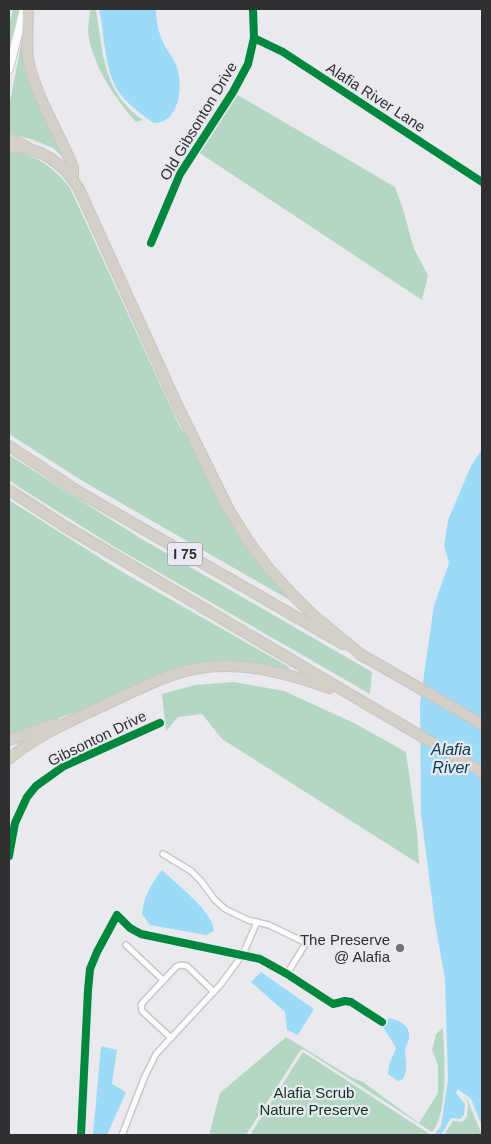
<svg xmlns="http://www.w3.org/2000/svg" width="491" height="1144" font-family="Arial,sans-serif">
<style>
.green{fill:#b4d7c4}
.water{fill:#9cdbf8}
.lines{fill:none;stroke-linecap:round;stroke-linejoin:round}
.street-casing{stroke:#c8c8ca;stroke-width:8}
.secondary-casing{stroke:#c8c8ca;stroke-width:10}
.highway-casing{stroke:#c6c6c8;stroke-width:12}
.street{stroke:#fcfcfc;stroke-width:5}
.secondary{stroke:#fcfcfc;stroke-width:8}
.highway{stroke:#d4d0c7;stroke-width:10}
.cycleway-casing{stroke:#e8e9f0;stroke-width:11}
.cycleway{stroke:#00873e;stroke-width:8}
.poi-dot{fill:#717174;stroke:#e8e9f0;stroke-width:2}
.labels{text-anchor:middle;dominant-baseline:central;stroke-width:4.5;stroke-linejoin:round;paint-order:stroke}
.shield{fill:#e8e9f0;stroke:#67686c;stroke-width:1}
.shield-label{font-size:14px;font-weight:bold;fill:#303033}
.street-label{font-size:15px;fill:#303033;stroke:#e8e9f0}
.poi-label{font-size:15px;fill:#303033;stroke:#e8e9f0;text-anchor:end}
.park-label{font-size:15px;fill:#07361f;stroke:#e8e9f0}
.water-label{font-size:16px;font-style:italic;fill:#0b4155;stroke:#e8e9f0}
</style>
<rect width="100%" height="100%" fill="#eaeaee"/>
<g class="green">
<polygon points="13,9 19,9 9,49 9,26"/>
<path d="M90,9H96V10C103,53 103,93 143,120L136,122C114,97 93,67 88,32C88,25 90,16 90,9Z"/>
<polygon points="21,45 24,46 64,158 53,148 31,139 9,134 9,107"/>
<polygon points="236,94 395,187 402,206 414,249 428,275 422,300 198,152"/>
<path d="M9,153C34,151 56,170 70,188L180,427L201,455L221,499L294,600L293,602L81,480L9,434Z"/>
<polygon points="9,455 140,538 372,672 370,694 113,546 19,487 9,480"/>
<polygon points="9,500 119,570 289,667 288,671 214,665 84,709 9,737"/>
<polygon points="234,682 284,691 354,723 406,752 417,832 419,864 222,739 202,714 178,717 166,731 162,694 195,685"/>
<path d="M443,1028C444,1055 449,1111 432,1132L303,1049L300,1051L246,1135H209L220,1093L286,1037L351,1077L363,1082L419,1123L438,1093V1065L432,1050L436,1034Z"/>
<polygon points="303,1052 431,1135 250,1135"/>
<polygon points="463,1096 468,1101 482,1135 444,1135 453,1121 462,1122 467,1117 468,1103"/>
</g>
<g class="water">
<path d="M99,9H156C156,22 159,35 165,46C169,53 174,59 177,67C183,86 180,123 154,123C143,116 130,106 121,95C104,74 105,35 99,9Z"/>
<polygon points="482,449 482,1126 471,1099 458,1089 456,1093 465,1104 464,1115 460,1119 451,1118 441,1135 434,1135 441,1126 448,1080 445,979 435,923 421,814 420,703 434,605 449,563 444,546 448,520 471,466"/>
<path d="M162,870C176,884 214,912 214,931L206,935L150,925L142,914C144,896 151,884 162,870Z"/>
<polygon points="261,972 314,1009 298,1035 287,1030 285,1012 251,982"/>
<path d="M389,1018C401,1021 411,1026 409,1039C408,1044 405,1046 405,1051C406,1061 408,1070 403,1079L398,1081L388,1074L389,1065L396,1048L383,1027Z"/>
<polygon points="101,1046 117,1050 112,1084 126,1092 107,1135 93,1135"/>
</g>
<g class="lines">
<defs>
<g id="street">
<polyline points="254,38 283,52 482,182"/>
<polyline points="151,243 180,174 233,92 248,64 254,38 253,9"/>
<polyline points="163,854 191,871 201,881 215,900 225,909 248,920 269,925 306,943 287,974"/>
<polyline points="9,856 15,823 27,797 36,786 64,766 160,723"/>
<polyline points="126,945 163,980"/>
<polyline points="171,1038 142,1011 141,1005 144,1001 176,967 180,965 187,966 214,992"/>
<polyline points="81,1135 88,990 90,969 97,952 117,915 130,928 141,934 260,959 287,974 333,1004 345,1001 351,1002 382,1022"/>
<polyline points="122,1135 145,1076 156,1054 221,984 243,954 257,922"/>
</g>
<polyline id="secondary" points="9,69 24,9"/>
<g id="highway">
<path d="M28,9C28,26 26,43 28,59C34,93 60,135 73,167V180"/>
<polyline points="9,138 27,147"/>
<path d="M9,147C39,146 64,163 79,189L178,407L230,512L249,542L270,570L291,593L312,614L364,657"/>
<polyline points="9,446 79,492 343,644"/>
<polyline points="9,490 66,527 482,772"/>
<polyline points="360,654 482,724"/>
<polyline points="9,740 55,724"/>
<path d="M9,759C34,737 68,722 98,708C122,697 147,684 172,675C224,656 278,670 329,688"/>
</g>
</defs>
<use href="#street" class="street-casing"/>
<use href="#secondary" class="secondary-casing"/>
<use href="#highway" class="highway-casing"/>
<use href="#street" class="street"/>
<use href="#secondary" class="secondary"/>
<use href="#highway" class="highway"/>
<defs>
<g id="cycleway">
<polyline points="254,38 283,52 482,182"/>
<polyline points="151,243 180,174 233,92 248,64 254,38 253,9"/>
<polyline points="9,856 15,823 27,797 36,786 64,766 160,723"/>
<polyline points="81,1135 88,990 90,969 97,952 117,915 130,928 141,934 260,959 287,974 333,1004 345,1001 351,1002 382,1022"/>
</g>
</defs>
<use href="#cycleway" class="cycleway-casing"/>
<use href="#cycleway" class="cycleway"/>
</g>
<circle class="poi-dot" cx="400" cy="948" r="5"/>
<g class="labels">
<rect class="shield" x="167.5" y="542.5" width="35" height="23" rx="4"/>
<g class="shield-label">
<text x="185" y="554">I 75</text>
</g>
<g class="street-label">
<text transform="translate(376 97) rotate(33)">Alafia River Lane</text>
<text transform="translate(198 121) rotate(-59)">Old Gibsonton Drive</text>
<text transform="translate(97 738) rotate(-26)">Gibsonton Drive</text>
</g>
<g class="poi-label">
<text x="390" y="939">The Preserve<tspan x="390" dy="17">@ Alafia</tspan></text>
</g>
<g class="park-label">
<text x="314" y="1092">Alafia Scrub<tspan x="314" dy="17">Nature Preserve</tspan></text>
</g>
<g class="water-label">
<text x="451" y="749">Alafia<tspan x="451" dy="18">River</tspan></text>
</g>
</g>
<rect width="491" height="1144" fill="none" stroke="#303033" stroke-width="20"/>
</svg>
